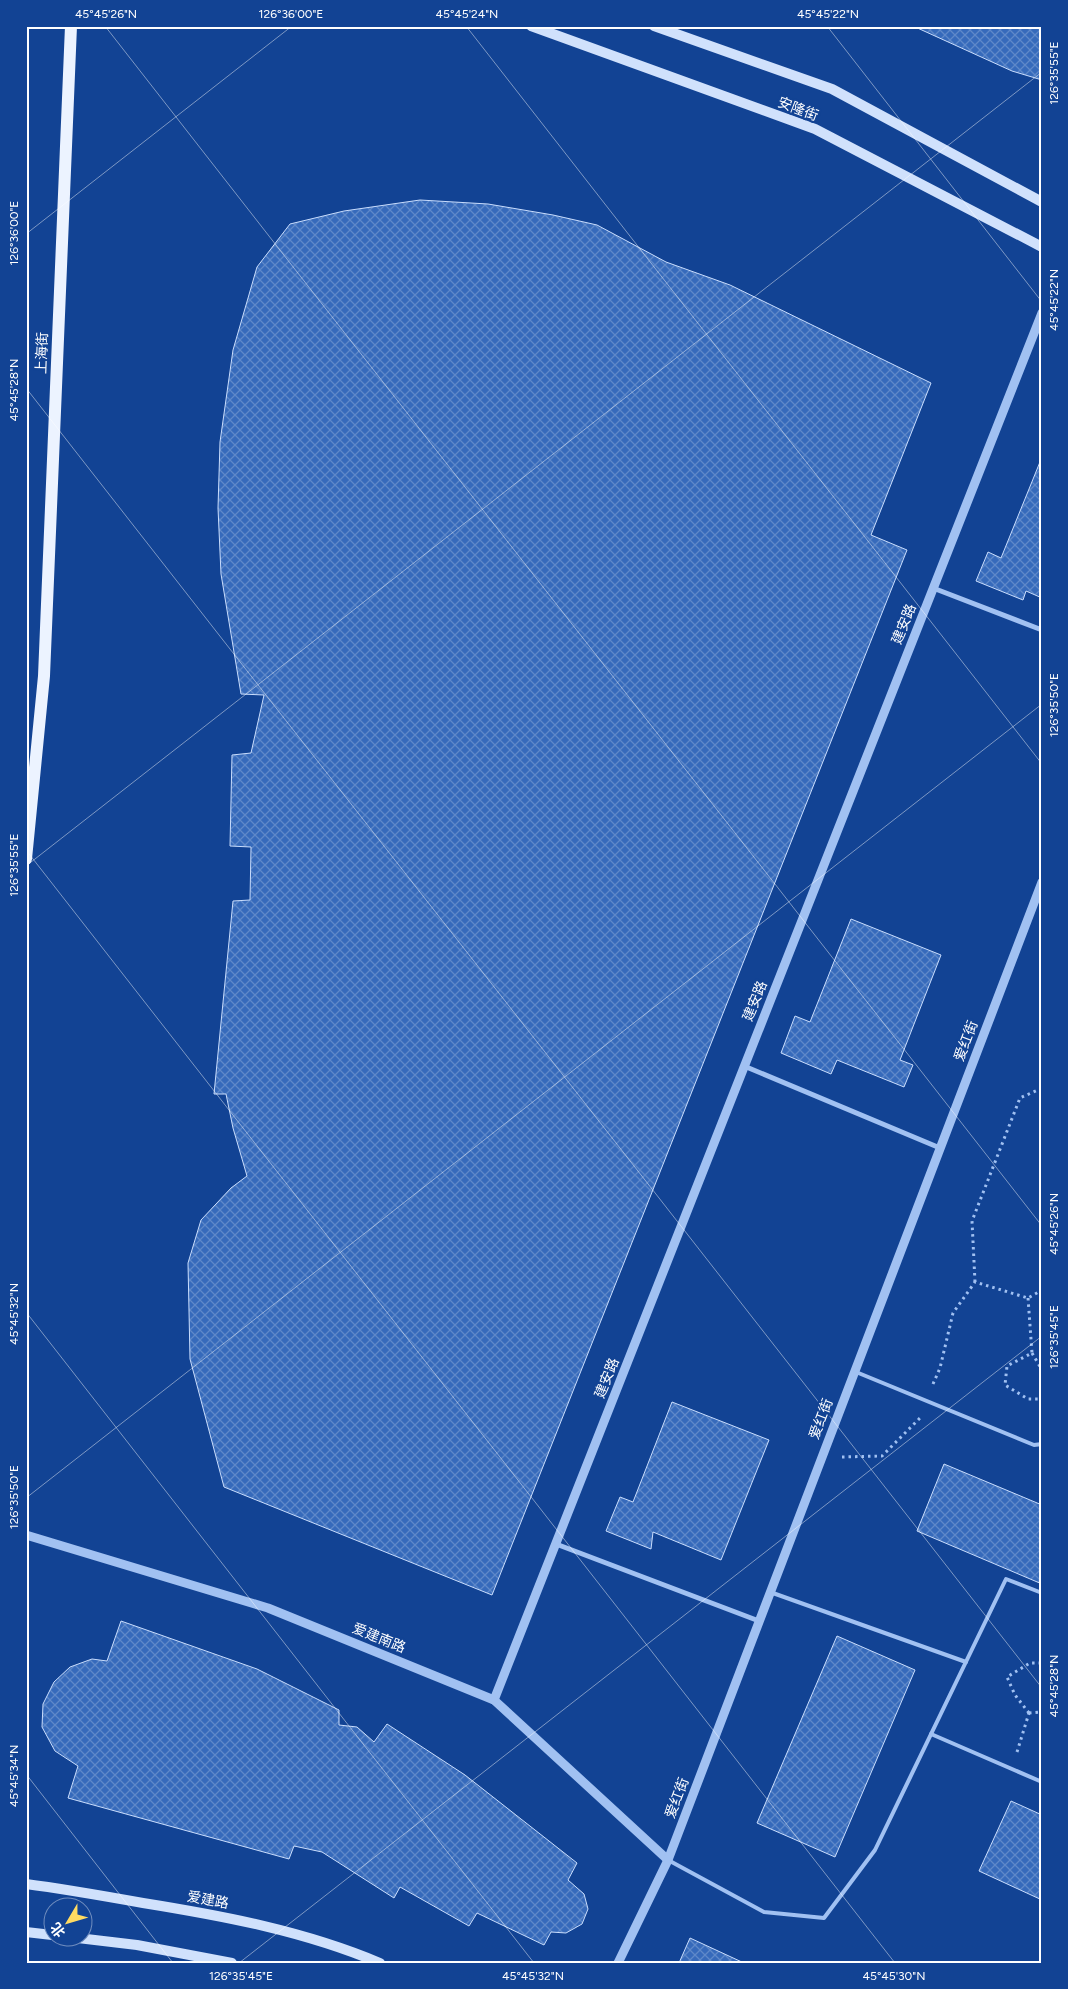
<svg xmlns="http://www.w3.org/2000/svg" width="1068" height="1989" font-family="Figtree,'Noto Sans SC',sans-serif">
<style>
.building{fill:url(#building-cross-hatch);stroke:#c9ddfd}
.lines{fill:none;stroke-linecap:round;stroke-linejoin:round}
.path{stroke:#a1c1f2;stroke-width:3;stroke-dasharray:2.5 4;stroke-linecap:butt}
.service{stroke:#a1c1f2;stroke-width:4}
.minor{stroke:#a1c1f2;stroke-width:5}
.tertiary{stroke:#a1c1f2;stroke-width:9}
.secondary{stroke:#d0e1fc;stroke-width:10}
.primary{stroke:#ecf3ff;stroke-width:12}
.ticks{fill:none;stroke:#fff;stroke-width:1;stroke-opacity:0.45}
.labels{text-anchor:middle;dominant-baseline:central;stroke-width:4.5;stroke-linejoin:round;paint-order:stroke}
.street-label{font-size:14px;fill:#fff;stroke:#124394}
.neatline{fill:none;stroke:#fff;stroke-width:2}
.ticks-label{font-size:12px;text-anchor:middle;fill:#fff}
</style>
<defs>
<pattern id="building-cross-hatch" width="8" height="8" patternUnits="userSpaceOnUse" patternTransform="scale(1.25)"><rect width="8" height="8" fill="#366abb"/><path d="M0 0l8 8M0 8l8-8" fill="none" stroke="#5e88c9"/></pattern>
</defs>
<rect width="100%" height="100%" fill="#124394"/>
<g class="building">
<polygon points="913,26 1042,26 1042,80 1012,71"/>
<polygon points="420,200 488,204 553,215 597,225 666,262 730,285 931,383 871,535 907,550 492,1595 224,1487 190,1359 188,1263 201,1220 231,1188 247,1176 233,1128 226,1094 214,1094 233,901 250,900 251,847 230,846 232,755 251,753 264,695 241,694 221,574 218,508 220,442 233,350 257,267 290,224 344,211"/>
<polygon points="1042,457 1042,598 1026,591 1023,600 976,581 988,552 1001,558"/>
<polygon points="851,919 941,955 900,1060 913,1065 904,1087 837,1060 831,1074 781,1053 795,1016 810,1022"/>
<polygon points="672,1402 769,1440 721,1560 653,1532 651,1549 606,1531 620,1497 633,1502"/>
<polygon points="944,1464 1042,1505 1042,1584 917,1531"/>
<polygon points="121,1621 257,1669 339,1710 339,1725 357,1727 374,1742 387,1724 465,1775 577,1863 568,1880 584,1894 588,1909 582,1924 566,1933 551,1932 544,1945 477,1913 469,1926 400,1887 394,1898 322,1852 294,1846 289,1859 68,1798 78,1766 55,1751 42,1727 43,1704 54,1682 70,1667 92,1659 107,1661"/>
<polygon points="837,1636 915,1670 835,1857 757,1823"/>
<polygon points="1011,1801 1042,1815 1042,1900 979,1871"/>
<polygon points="690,1938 744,1963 679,1963"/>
</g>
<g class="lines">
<g class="path">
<polyline points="975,1282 972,1221 1020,1098 1042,1088"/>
<polyline points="1028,1298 1032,1353 1007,1366 1005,1385 1028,1399 1042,1399"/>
<polyline points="1032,1353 1042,1370"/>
<polyline points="933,1384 940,1368 953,1313 975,1282 1028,1298 1042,1290"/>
<polyline points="842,1457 882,1456 920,1418"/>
<polyline points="1029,1713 1015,1695 1007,1677 1030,1663 1042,1663"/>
<polyline points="1029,1713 1042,1712"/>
<polyline points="1017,1752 1029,1713"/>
</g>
<g class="service">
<polyline points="856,1372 1034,1445 1042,1444"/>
<polyline points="770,1592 966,1662"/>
<polyline points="931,1734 1042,1782"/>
<polyline points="668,1860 764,1912 824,1918 875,1850 1006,1579 1042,1593"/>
</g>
<g class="minor">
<polyline points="933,588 1042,630"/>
<polyline points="744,1066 940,1148"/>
<polyline points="556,1544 759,1621"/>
</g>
<g class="tertiary">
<polyline points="26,1535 268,1608 494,1700 668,1860"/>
<polyline points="494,1700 1042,313"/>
<polyline points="618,1963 668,1860 1042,882"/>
</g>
<g class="secondary">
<polyline points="531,26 815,129 1042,247"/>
<polyline points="654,26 832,89 1042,202"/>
<path d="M26,1884C65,1889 104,1896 143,1903C224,1916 304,1931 380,1963"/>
<polyline points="26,1932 52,1935"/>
<polyline points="61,1936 137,1945 232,1963"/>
</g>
<polyline class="primary" points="26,859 44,676 71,26"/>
</g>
<path class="ticks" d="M105,26L1042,1226M466,26L1042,764M827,26L1042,302M26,234L292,26M26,388L1042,1688M26,850L895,1963M26,866L1042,72M26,1312L534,1963M26,1498L1042,704M26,1774L173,1963M239,1963L1042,1336"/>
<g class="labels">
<g class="street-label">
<text transform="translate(798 109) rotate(21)">安隆街</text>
<text transform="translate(42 353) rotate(-88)">上海街</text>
<text transform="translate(904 624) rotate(-68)">建安路</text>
<text transform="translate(755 1001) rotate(-68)">建安路</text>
<text transform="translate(966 1041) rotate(-69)">爱红街</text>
<text transform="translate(607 1378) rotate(-68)">建安路</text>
<text transform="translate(821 1419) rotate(-69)">爱红街</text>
<text transform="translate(379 1638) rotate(22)">爱建南路</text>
<text transform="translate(677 1798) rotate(-69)">爱红街</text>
<text transform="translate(208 1900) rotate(10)">爱建路</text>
</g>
</g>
<rect width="1068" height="1989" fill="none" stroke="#124394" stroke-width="55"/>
<g transform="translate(68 1922) rotate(232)"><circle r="24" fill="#124394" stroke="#718ebf"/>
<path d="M0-4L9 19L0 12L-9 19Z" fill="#ffdb62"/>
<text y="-8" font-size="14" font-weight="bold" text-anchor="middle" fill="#ffffff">北</text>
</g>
<rect x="28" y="28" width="1012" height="1934" class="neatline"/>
<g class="ticks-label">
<text x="106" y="18">45°45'26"N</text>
<text x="291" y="18">126°36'00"E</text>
<text x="467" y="18">45°45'24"N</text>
<text x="828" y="18">45°45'22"N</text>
<text transform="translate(1054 73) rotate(-90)" y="4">126°35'55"E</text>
<text transform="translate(14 233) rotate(-90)" y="4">126°36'00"E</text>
<text transform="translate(1054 300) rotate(-90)" y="4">45°45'22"N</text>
<text transform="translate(14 390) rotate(-90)" y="4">45°45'28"N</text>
<text transform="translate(1054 705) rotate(-90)" y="4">126°35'50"E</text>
<text transform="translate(14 865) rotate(-90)" y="4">126°35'55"E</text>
<text transform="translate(1054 1224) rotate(-90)" y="4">45°45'26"N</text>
<text transform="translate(14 1314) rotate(-90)" y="4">45°45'32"N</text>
<text transform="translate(1054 1337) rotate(-90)" y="4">126°35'45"E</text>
<text transform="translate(14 1497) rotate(-90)" y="4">126°35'50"E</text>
<text transform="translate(1054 1686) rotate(-90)" y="4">45°45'28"N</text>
<text transform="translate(14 1776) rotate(-90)" y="4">45°45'34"N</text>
<text x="241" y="1980">126°35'45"E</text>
<text x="533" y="1980">45°45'32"N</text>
<text x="894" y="1980">45°45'30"N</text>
</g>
</svg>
